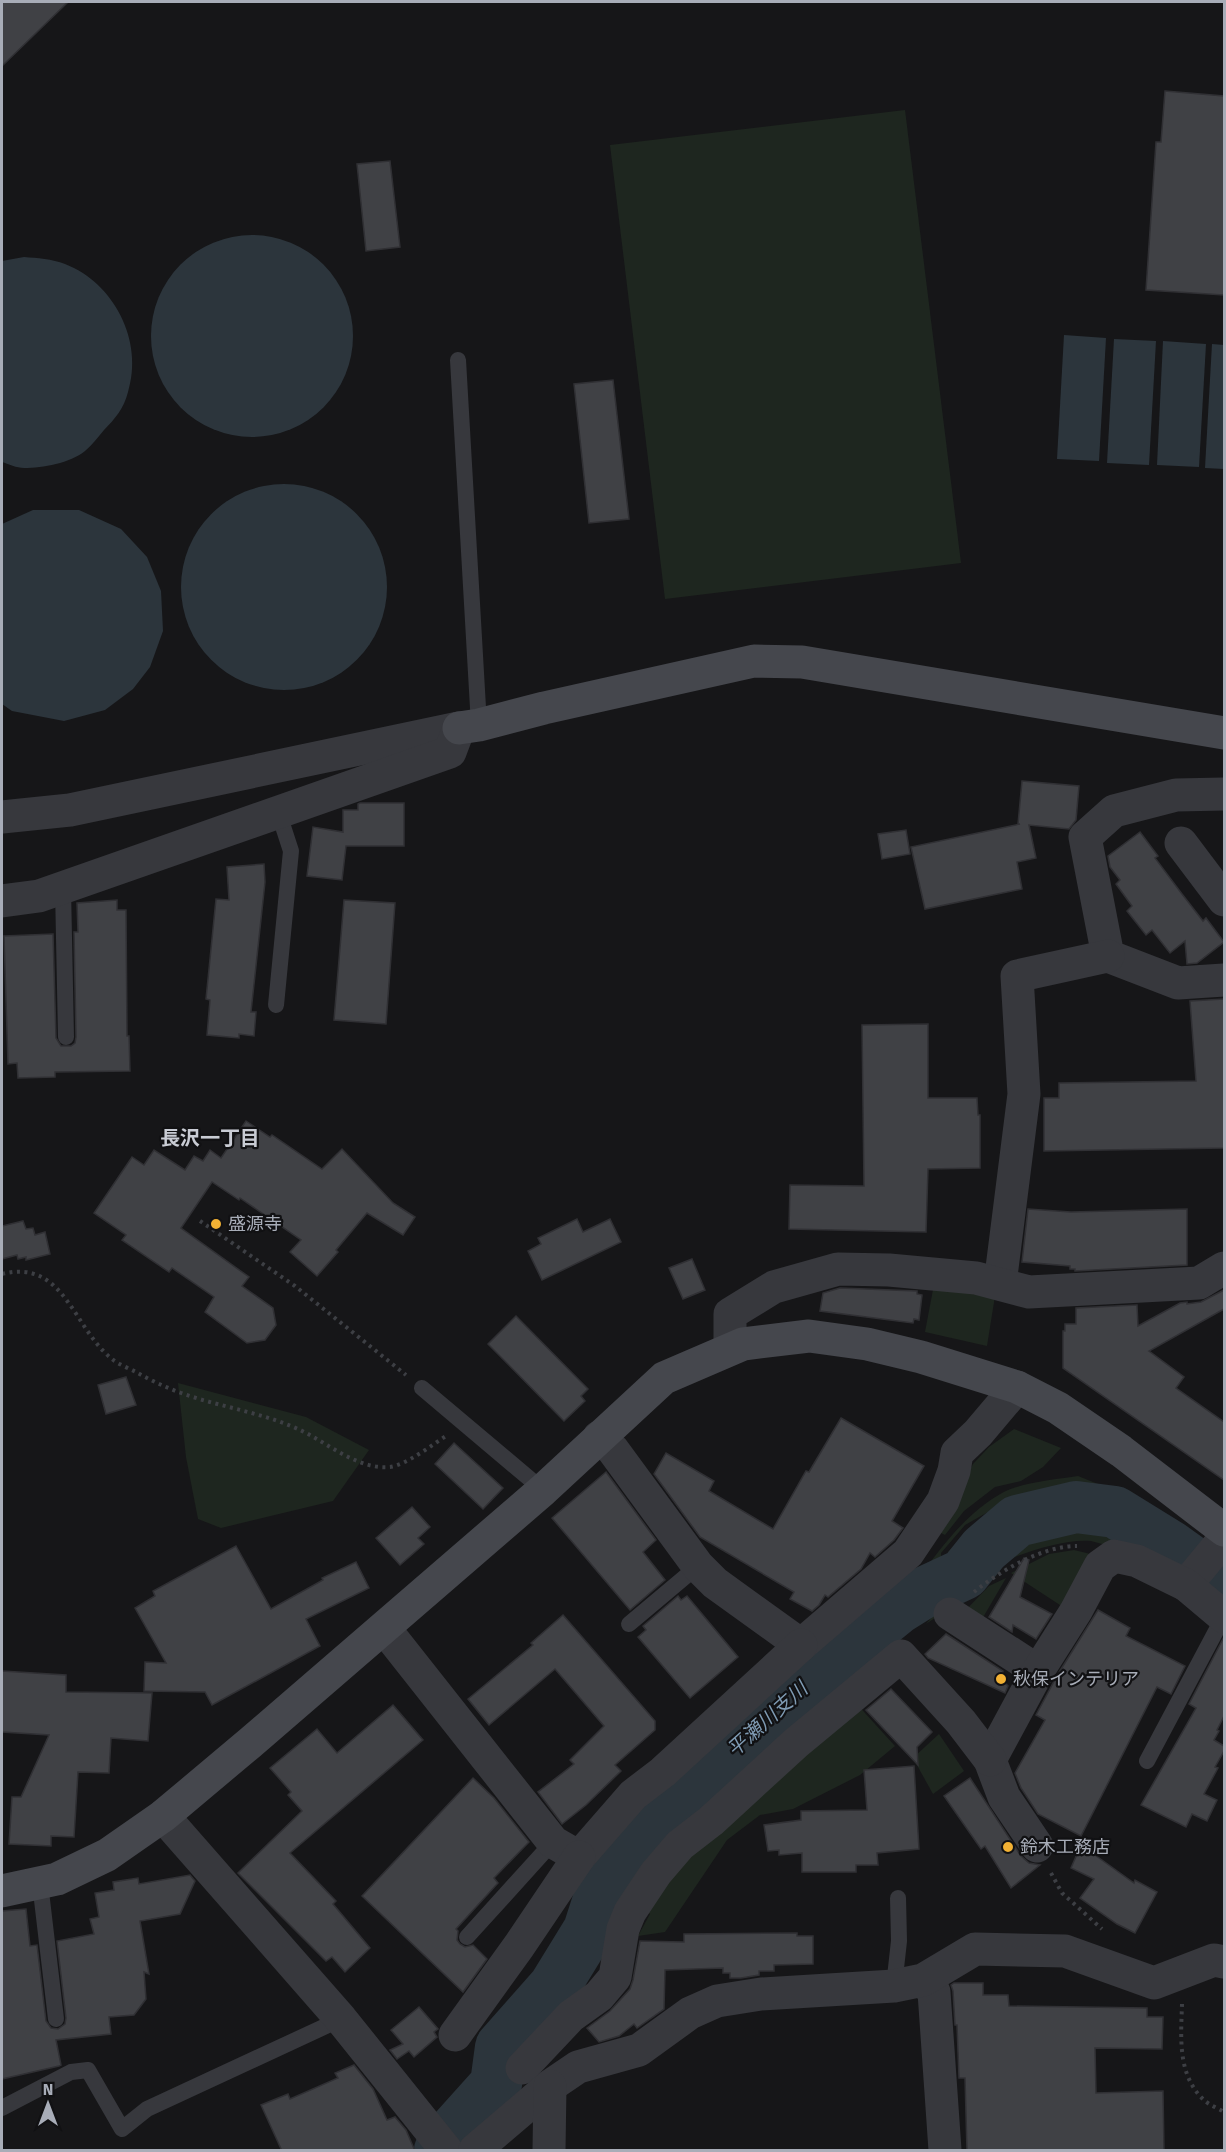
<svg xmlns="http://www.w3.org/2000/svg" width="1226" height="2152" font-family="'Fira Sans','Noto Sans JP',sans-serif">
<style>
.green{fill:#1e261f}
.water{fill:#2c353c}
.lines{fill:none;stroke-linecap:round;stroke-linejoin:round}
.river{stroke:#2c353c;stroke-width:52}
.building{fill:#404145;stroke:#303034;stroke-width:1.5}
.path{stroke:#3d3f44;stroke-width:4;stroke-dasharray:3 4.5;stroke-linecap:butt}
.lane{stroke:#37383d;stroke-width:16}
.street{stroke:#37383d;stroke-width:33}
.secondary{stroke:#45474d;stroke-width:33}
.poi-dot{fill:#f2b134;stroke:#111113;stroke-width:2}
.labels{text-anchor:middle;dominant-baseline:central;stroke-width:4.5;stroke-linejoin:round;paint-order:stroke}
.poi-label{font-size:18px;fill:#a8adb8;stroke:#111113;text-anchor:start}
.neighbourhood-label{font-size:20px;font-weight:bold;fill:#c9ccd4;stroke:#111113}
.water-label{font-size:20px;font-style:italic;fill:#7f9bb3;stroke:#111113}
</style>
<rect width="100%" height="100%" fill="#161618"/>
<g class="green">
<polygon points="905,110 961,563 665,599 610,145"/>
<polygon points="935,1279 995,1296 987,1346 925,1332"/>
<polygon points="178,1383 306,1417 369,1450 333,1501 221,1528 198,1519 186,1457"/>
<polygon points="1014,1429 1061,1448 1043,1467 1021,1481 995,1487 964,1511 945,1535 937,1531 973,1464 989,1447"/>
<path d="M1078,1476L1113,1490L1152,1520L1146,1522L1095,1498L1058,1503L1017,1514L1002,1504L965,1525L941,1553V1567L926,1583L913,1585C939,1551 964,1514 1002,1493C1019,1483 1057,1479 1078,1476Z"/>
<polygon points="999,1511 1011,1518 970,1554 943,1572 948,1552 969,1530"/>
<path d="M1098,1512C1128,1522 1156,1544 1180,1565L1091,1541C1065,1538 1011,1555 990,1570C967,1587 952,1608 926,1624L981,1560L1023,1528Z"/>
<polygon points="1074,1550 1099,1556 1063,1607 1011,1573 1049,1554"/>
<polygon points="1006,1578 978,1626 963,1613 989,1586"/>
<polygon points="854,1701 895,1746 860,1775 793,1809 760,1815 727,1840 665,1932 638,1936 650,1914 640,1903"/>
<polygon points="939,1734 964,1771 933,1794 913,1758"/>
</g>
<g class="water">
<circle cx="252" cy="336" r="101"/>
<path d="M24,257C37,258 52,259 65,264C114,283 144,341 128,392C124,408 115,419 104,430C98,437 92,445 85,451C70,463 43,468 24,468C17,468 8,464 2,462V261Z"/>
<polygon points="1064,335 1106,338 1099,461 1057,459"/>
<polygon points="1114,339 1156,341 1149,465 1107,463"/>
<polygon points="1163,341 1206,344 1199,467 1157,465"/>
<polygon points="1212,344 1224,345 1224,469 1205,468"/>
<circle cx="284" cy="587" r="103"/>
<polygon points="33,510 79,510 121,529 147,557 161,591 163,631 150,667 133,689 105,710 64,721 12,711 2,704 2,524"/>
</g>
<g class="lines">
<polyline class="river" points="440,2150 452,2133 496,2084 501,2047 554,1987 589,1930 599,1899 651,1826 690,1786 783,1702 897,1609 921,1594 964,1574 984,1549 1017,1521 1076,1507 1115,1512 1170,1546 1224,1585"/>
</g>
<g class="building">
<polygon points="2,2 68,2 2,66"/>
<polygon points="1165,91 1224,96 1224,295 1146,290 1156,142 1161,142"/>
<polygon points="390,161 400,247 366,251 357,164"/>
<polygon points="613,380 629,519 589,523 574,384"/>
<polygon points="1022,781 1079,786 1076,820 1069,829 1029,825 1036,858 1017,862 1022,889 925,909 911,847 1020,824 1018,824"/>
<polygon points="360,803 404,803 404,846 346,846 342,880 307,876 313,827 343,832 343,810 358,810 358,804"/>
<polygon points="906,830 910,854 882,859 878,834"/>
<polygon points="1140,832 1158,856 1155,858 1182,894 1203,921 1206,918 1224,942 1197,963 1187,964 1185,941 1170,953 1152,930 1146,935 1127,911 1132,906 1116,884 1120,880 1110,867 1108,856"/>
<polygon points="264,864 265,882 251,1012 256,1012 254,1036 239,1034 239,1038 207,1035 210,1000 206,999 216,899 229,900 227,867"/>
<polygon points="117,900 117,910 126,910 127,1036 129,1036 130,1071 55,1072 55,1077 18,1078 17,1063 8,1064 4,936 53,934 56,1038 61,1046 71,1046 75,1043 76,1037 74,932 78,932 77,903"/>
<polygon points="344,900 395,903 386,1024 334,1020"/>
<polygon points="1224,999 1224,1148 1044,1151 1044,1098 1059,1098 1059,1083 1196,1081 1190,1001"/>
<polygon points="928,1024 928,1098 977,1098 978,1115 980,1115 980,1168 928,1169 926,1232 789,1229 790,1185 864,1186 862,1025"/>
<polygon points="246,1121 270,1137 272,1135 322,1169 342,1149 393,1203 415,1217 403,1235 367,1213 336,1250 338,1252 317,1276 290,1252 301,1240 240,1198 239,1200 212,1182 181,1228 249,1277 242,1286 273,1308 276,1325 265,1340 247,1343 205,1312 214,1297 172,1268 169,1272 122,1240 126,1235 94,1213 132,1157 144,1165 154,1150 185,1170 194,1156 203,1161 210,1150 221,1158"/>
<polygon points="1028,1209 1071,1212 1187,1209 1187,1265 1075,1271 1075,1269 1070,1269 1070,1266 1022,1262"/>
<polygon points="577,1219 583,1232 610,1219 621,1242 542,1280 528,1251 541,1244 538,1238"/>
<polygon points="23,1221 26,1229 33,1228 35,1235 45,1232 50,1254 26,1260 26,1257 18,1259 17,1255 2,1259 2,1226"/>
<polygon points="692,1259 705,1290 683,1299 669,1268"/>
<polygon points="840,1288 917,1291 917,1294 922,1295 919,1320 914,1319 913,1323 820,1311 823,1293"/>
<polygon points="1224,1290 1224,1309 1149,1351 1184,1377 1176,1388 1224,1422 1224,1480 1063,1368 1063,1331 1065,1331 1065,1324 1076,1324 1076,1308 1137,1305 1138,1326 1180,1303 1187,1302 1187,1304 1201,1302"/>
<polygon points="516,1316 588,1389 581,1396 585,1401 564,1421 488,1344"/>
<polygon points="126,1377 136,1405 106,1414 98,1385"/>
<polygon points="841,1418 924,1466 892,1521 903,1528 894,1540 875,1557 870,1553 861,1569 828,1597 825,1595 819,1605 812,1611 790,1599 794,1592 700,1537 654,1474 666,1453 714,1481 709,1491 773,1529 806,1471 809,1472"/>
<polygon points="454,1443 503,1488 483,1509 435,1464"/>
<polygon points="606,1472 656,1540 643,1552 665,1580 630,1610 552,1518"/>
<polygon points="412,1507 430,1527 418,1538 424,1544 400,1565 376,1538"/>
<polygon points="236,1546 271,1609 323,1580 322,1578 356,1562 369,1588 306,1619 320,1646 212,1705 205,1692 144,1691 145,1662 166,1663 135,1608 155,1596 153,1591"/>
<polygon points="1024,1558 1029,1560 1020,1597 1052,1614 1036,1639 1013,1625 1012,1632 989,1617"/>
<polygon points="678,1596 681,1600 687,1596 738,1657 690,1698 638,1637 646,1630 643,1626"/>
<polygon points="1098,1610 1130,1628 1126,1636 1185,1666 1171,1694 1157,1687 1081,1836 1038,1814 1021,1788 1015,1773 1045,1720 1036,1715 1058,1674"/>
<polygon points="563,1615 655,1721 655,1730 615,1765 621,1771 586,1805 562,1824 538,1792 574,1764 570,1760 604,1726 555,1669 489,1725 468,1699 533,1645 531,1643"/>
<polygon points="946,1634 1003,1671 1001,1679 1008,1686 1005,1693 928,1658 925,1654"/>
<polygon points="1224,1637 1224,1716 1217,1730 1219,1731 1214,1740 1224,1746 1224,1751 1215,1767 1218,1768 1204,1794 1217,1800 1207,1821 1192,1814 1186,1827 1141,1805 1196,1708 1189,1704"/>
<polygon points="2,1671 66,1675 66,1692 152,1693 148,1741 111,1738 109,1773 78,1772 74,1837 51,1836 51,1846 9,1844 12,1797 21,1797 49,1735 2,1732"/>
<polygon points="891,1689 932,1732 917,1747 918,1765 866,1710"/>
<polygon points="393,1705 423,1740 290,1853 336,1901 333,1904 370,1948 345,1972 332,1957 326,1961 238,1873 302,1811 288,1795 291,1792 270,1768 317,1729 337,1753"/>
<polygon points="914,1766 919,1849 877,1853 878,1865 856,1865 856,1872 802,1872 802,1853 779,1855 779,1850 768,1851 764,1825 801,1820 801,1811 867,1810 864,1770"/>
<polygon points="473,1778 494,1798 529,1842 494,1878 498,1883 456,1929 458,1931 457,1940 460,1944 465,1947 473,1945 487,1959 463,1992 362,1896"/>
<polygon points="970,1778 1021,1856 1029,1863 1040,1865 1011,1888 985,1846 981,1849 944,1796"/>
<polygon points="1081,1845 1134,1883 1135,1880 1157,1892 1135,1933 1117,1924 1080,1898 1094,1879 1071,1868"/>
<polygon points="190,1875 195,1881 180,1914 140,1921 149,1974 144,1972 146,1999 134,2015 109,2017 111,2034 56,2040 61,2065 59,2066 2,2079 2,1911 26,1909 30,1946 37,1945 46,2021 51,2028 58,2029 65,2024 66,2018 57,1941 94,1934 90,1919 99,1917 95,1893 114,1890 113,1882 138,1878 139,1884"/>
<polygon points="797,1933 797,1936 813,1936 813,1964 774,1965 774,1971 759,1971 759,1975 741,1978 730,1978 730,1973 723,1973 723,1968 665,1970 664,2009 637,2028 634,2024 619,2036 599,2042 587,2028 610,2011 630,1989 633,1980 640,1941 684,1942 684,1934"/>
<polygon points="954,1983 983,1983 983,1995 1008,1995 1009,2006 1147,2008 1147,2017 1163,2017 1162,2049 1095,2048 1096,2093 1163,2091 1164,2151 967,2151 965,2078 959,2078 957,2025 955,2025 953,1991 951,1985"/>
<polygon points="419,2007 438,2029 434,2032 437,2037 414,2057 409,2051 397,2059 390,2050 403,2044 391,2030"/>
<polygon points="354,2065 373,2089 387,2120 395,2117 406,2130 415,2151 282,2151 261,2105 288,2094 290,2099 338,2078 335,2073"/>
</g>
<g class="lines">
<g class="path">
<polyline points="200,1221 295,1286 406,1375"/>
<path d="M2,1274C64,1258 73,1328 112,1359C118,1364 128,1368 136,1372C150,1380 165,1387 181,1393C220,1407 260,1412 298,1429C327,1442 357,1470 390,1467C406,1465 432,1445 446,1436"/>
<path d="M974,1592C1000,1571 1042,1546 1077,1546"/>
<polyline points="1051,1873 1062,1893 1102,1929"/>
<path d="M1182,2004C1181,2037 1177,2075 1204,2100C1209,2105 1218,2108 1224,2112"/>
</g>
<g class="lane">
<polyline points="458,360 479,725"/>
<polyline points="63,888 66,1037"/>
<polyline points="276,1005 291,851 278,811"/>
<polyline points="422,1388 543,1490"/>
<polyline points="629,1624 698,1566"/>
<polyline points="1147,1761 1224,1616"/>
<polyline points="40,1883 56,2019"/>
<polyline points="467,1937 553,1842"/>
<polyline points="894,1986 899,1941 898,1898"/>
<polyline points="2,2108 71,2072 88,2070 122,2129 147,2109 341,2019"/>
</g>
<g class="street">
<polyline points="1224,794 1176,795 1114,811 1085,837 1108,956 1178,983 1224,980"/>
<polyline points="2,817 70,810 459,728"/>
<polyline points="1181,843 1224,900"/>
<polyline points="2,901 39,896 450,752 459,728"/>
<polyline points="1000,1284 1024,1094 1017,976 1108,956"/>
<polyline points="730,1349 730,1314 774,1287 838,1269 889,1270 976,1278 1029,1292 1199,1283 1224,1268"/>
<polyline points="599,1437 613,1450 698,1566 715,1583 801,1645 908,1553 943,1501 954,1471 957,1453 978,1433 1017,1387"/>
<polyline points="1186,1585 1224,1539"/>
<polyline points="950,1614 1038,1671"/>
<polyline points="384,1628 553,1842 579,1857 633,1795 663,1772 801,1645"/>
<polyline points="163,1816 341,2019 446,2150"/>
<polyline points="1037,1846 1004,1797 990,1760 1038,1671 1076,1611 1100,1566 1114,1556 1137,1561 1186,1585 1224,1617"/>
<polyline points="923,1980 934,1992 945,2150"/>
<polyline points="455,2035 519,1946 579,1857"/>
<polyline points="522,2068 571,2016 599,1996 615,1977 623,1929 630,1912 656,1873 680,1845 711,1821 796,1743 901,1656 961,1722 990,1760"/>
<polyline points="475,2150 550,2086 578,2067 639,2050 690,2013 717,2001 761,1994 894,1986 923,1980 975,1949 1065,1951 1154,1983 1214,1960 1224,1962"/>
<polyline points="549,2150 550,2086"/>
</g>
<g class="secondary">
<polyline points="459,728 479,725 544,708 754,661 802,662 1224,733"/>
<polyline points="2,1891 57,1879 107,1855 163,1816 250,1743 543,1490 664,1378 743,1344 809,1336 867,1344 921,1357 1017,1387 1058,1408 1121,1451 1224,1530"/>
</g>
</g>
<g class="poi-dot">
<circle cx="216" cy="1224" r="6"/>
<circle cx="1001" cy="1679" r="6"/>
<circle cx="1008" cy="1847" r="6"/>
</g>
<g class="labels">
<g class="poi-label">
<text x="228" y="1224">盛源寺</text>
<text x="1013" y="1679">秋保インテリア</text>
<text x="1020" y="1847">鈴木工務店</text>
</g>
<g class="neighbourhood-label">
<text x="210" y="1138">長沢一丁目</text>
</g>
<g class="water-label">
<text transform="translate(767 1719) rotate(-42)">平瀬川支川</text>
</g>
</g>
<rect width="1226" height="2152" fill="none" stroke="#a8adb8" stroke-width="6"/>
<g transform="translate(48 2104)" stroke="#111113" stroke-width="4.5" paint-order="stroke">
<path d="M0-4.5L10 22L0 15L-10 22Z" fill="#a8adb8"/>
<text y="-9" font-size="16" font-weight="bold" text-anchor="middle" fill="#a8adb8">N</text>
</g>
</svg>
